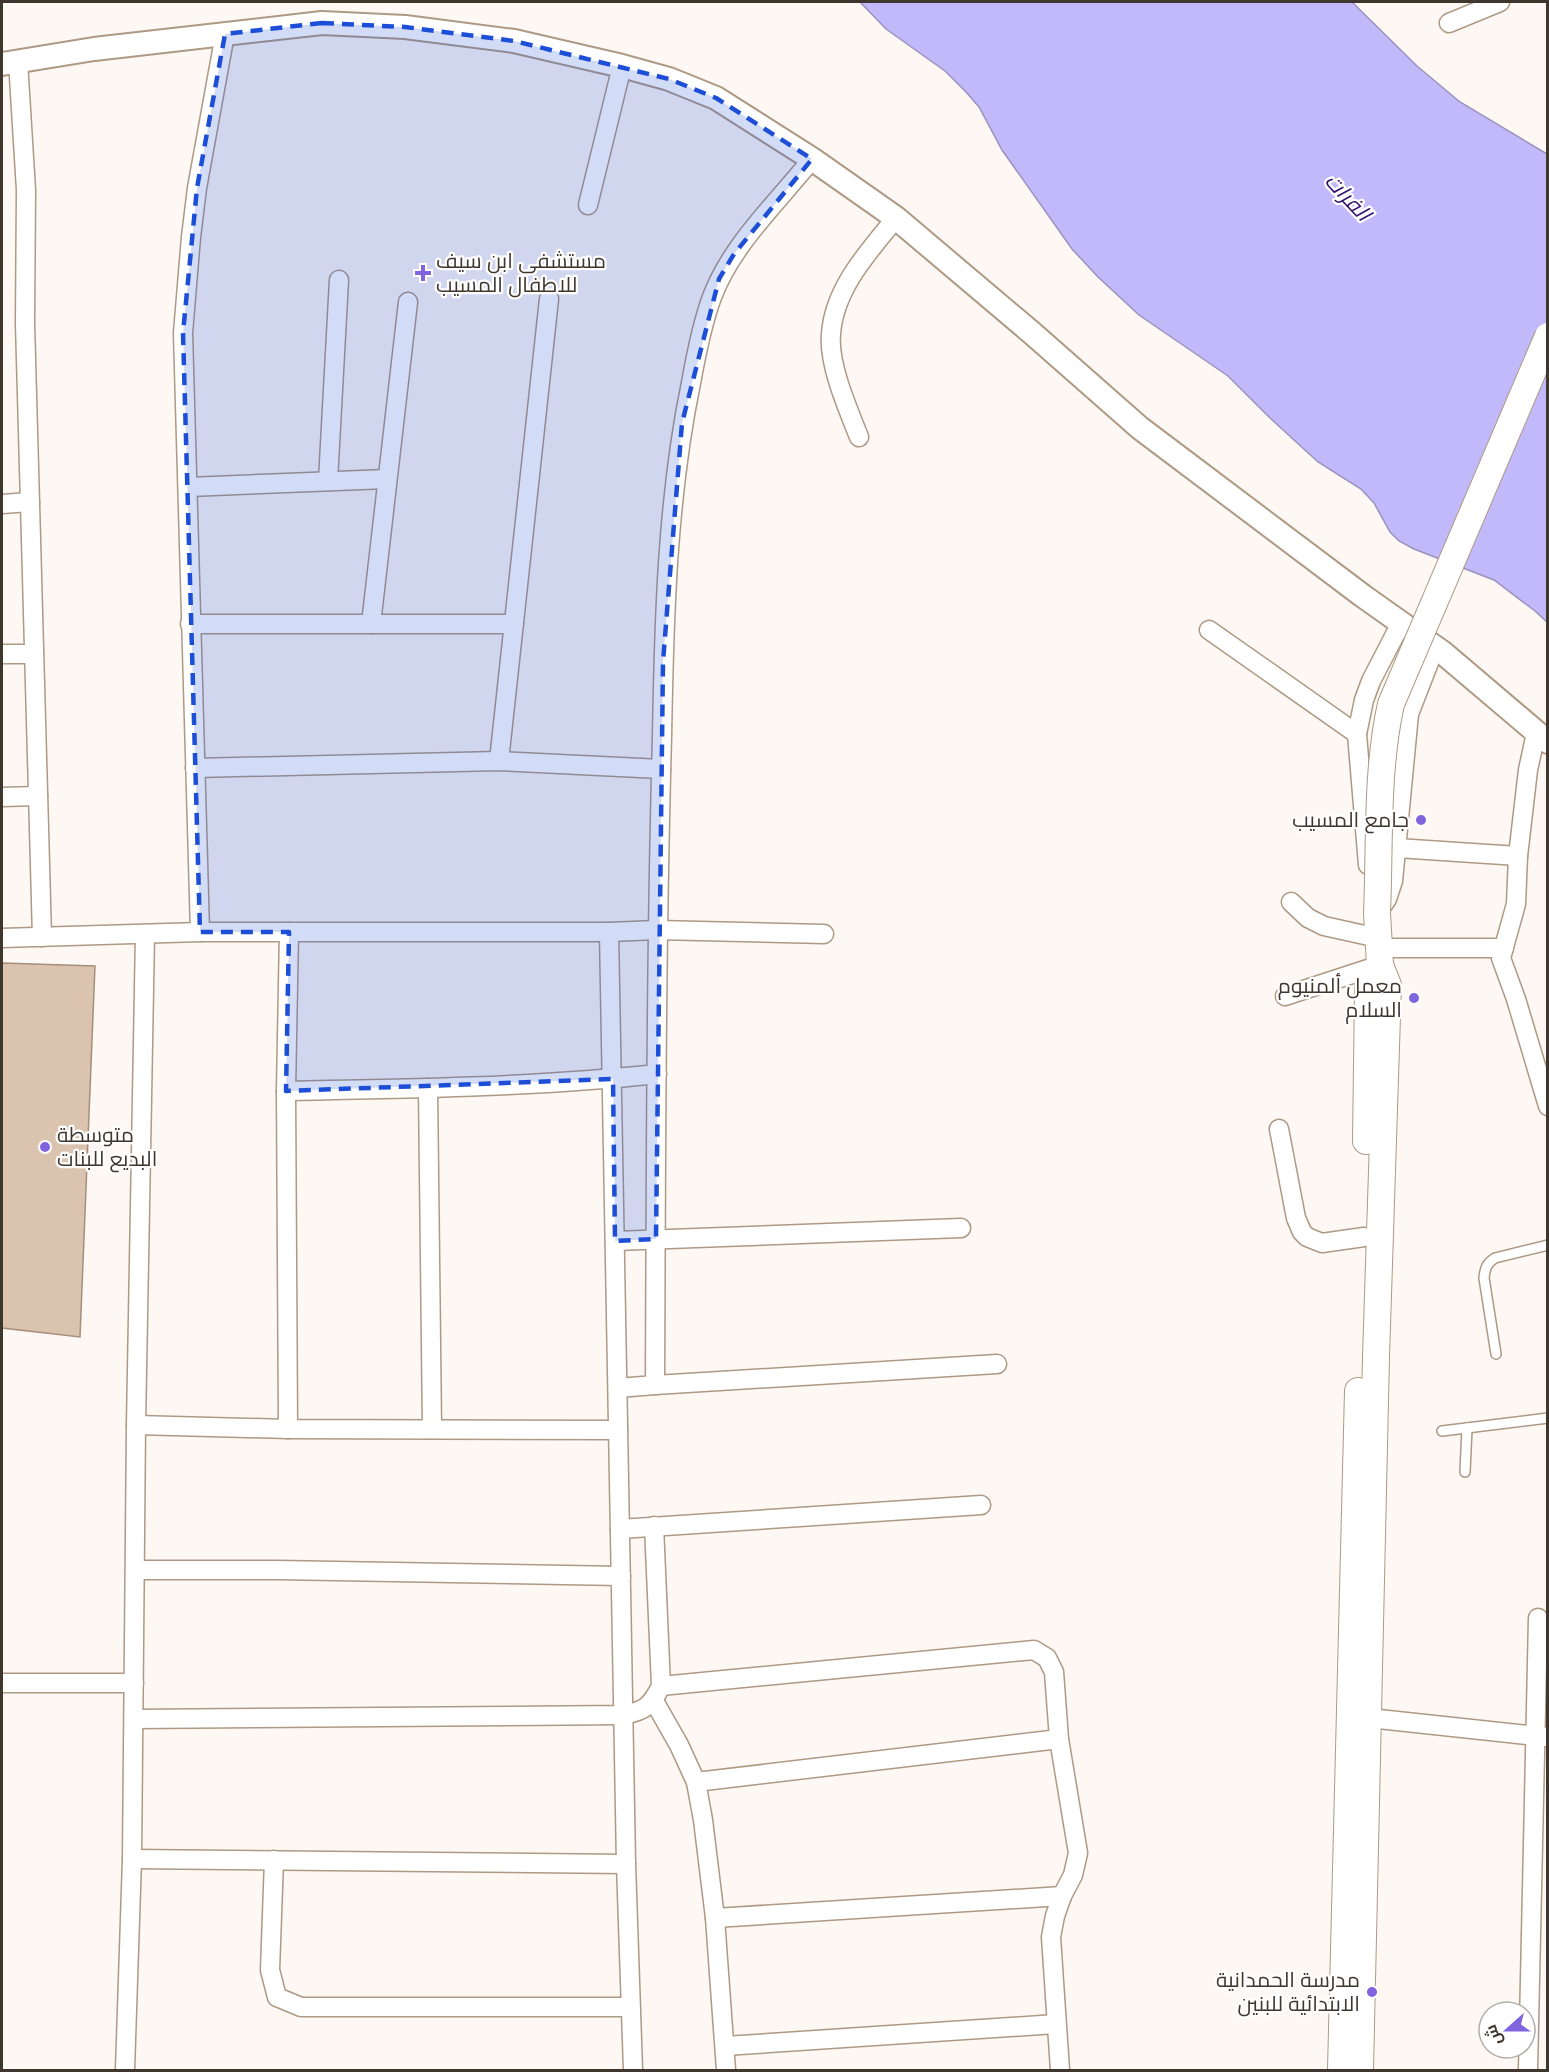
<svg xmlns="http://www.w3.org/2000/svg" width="1549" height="2072" font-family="'Times New Roman',Cairo,serif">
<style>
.water{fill:#c2b9fa;stroke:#9b92bd;stroke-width:1.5}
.building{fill:#dbc4af;stroke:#a58f7b;stroke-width:1.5}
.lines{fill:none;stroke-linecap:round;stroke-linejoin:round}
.service-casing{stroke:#ae9984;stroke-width:12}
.minor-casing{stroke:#ae9984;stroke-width:21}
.tertiary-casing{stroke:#ae9984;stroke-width:26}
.secondary-casing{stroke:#ae9984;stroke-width:28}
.service{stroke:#fff;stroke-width:9}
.minor{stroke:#fff;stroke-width:18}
.tertiary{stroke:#fff;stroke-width:22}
.secondary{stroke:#fff;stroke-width:26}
.secondary-bridge-casing{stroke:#ae9984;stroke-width:28;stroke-linecap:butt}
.secondary-bridge{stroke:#fff;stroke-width:26}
.marked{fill:#1d4ed8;fill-opacity:0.2;stroke:#1d4ed8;stroke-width:4.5;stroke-dasharray:12 8;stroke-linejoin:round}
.poi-dot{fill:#8064df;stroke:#fff;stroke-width:2}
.labels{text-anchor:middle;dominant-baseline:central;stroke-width:4.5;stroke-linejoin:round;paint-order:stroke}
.poi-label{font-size:21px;fill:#3f362e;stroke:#fff;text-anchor:end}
.water-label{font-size:22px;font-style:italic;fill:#310f6d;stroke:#fff}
</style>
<rect width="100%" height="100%" fill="#fdf8f4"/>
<polygon class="water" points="860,2 1352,2 1417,66 1460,102 1547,154 1547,622 1535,611 1494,580 1414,549 1399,541 1390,532 1374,503 1361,489 1318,462 1270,418 1228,376 1139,315 1098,277 1072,249 1002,150 979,107 966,92 945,71 886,29"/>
<polygon class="building" points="2,963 95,966 80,1337 2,1328"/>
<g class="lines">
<defs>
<g id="service">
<path d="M1496,1354L1484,1278C1485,1268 1487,1263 1495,1258L1548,1245"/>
<polyline points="1442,1431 1548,1418"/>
<polyline points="1465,1472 1467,1428"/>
</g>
<g id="minor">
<polyline points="1449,23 1500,2"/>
<polyline points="18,61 26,190 25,323 42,937"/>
<polyline points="588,205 622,66"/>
<path d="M859,437C848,409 828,364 831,334C834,289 868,252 896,218"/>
<polyline points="328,481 339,280"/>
<polyline points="188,487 387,479"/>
<polyline points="2,504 30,502"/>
<polyline points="190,624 514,624"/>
<polyline points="371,624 408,302"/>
<polyline points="1209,630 1357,734"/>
<polyline points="2,654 34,654"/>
<polyline points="1536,733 1528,770 1518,856 1516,904 1501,958 1516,999 1548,1106"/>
<polyline points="499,761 549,299"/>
<polyline points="195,768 499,761 661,769"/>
<polyline points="2,797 38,796"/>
<polyline points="1397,848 1518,856"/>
<polyline points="1368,865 1357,734 1364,700 1371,681 1401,623"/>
<polyline points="1291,902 1308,918 1324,926 1378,938"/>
<polyline points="1378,912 1387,899 1393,881 1409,714 1435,647"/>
<polyline points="200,932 183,333 191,237 197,188 225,34"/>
<polyline points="609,932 626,1864 633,2070"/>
<polyline points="2,938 200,932 609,932 657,930 824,934"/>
<polyline points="1379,948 1504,948"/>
<polyline points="1285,996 1380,965"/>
<polyline points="428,1088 432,1429"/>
<path d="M286,1091C409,1089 534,1087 657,1074"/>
<polyline points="1279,1129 1296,1218 1302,1232 1307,1237 1322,1243 1364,1237"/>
<polyline points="615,1241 961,1228"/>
<polyline points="655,1385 997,1364"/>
<path d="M618,1388L655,1385C656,1169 656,953 662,737C664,620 667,499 691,383C696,355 702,324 712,297C732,244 777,203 812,159"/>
<polyline points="136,1425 288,1429 618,1430"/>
<polyline points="288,1429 286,1091 289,932"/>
<polyline points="620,1529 981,1505"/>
<polyline points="135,1570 277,1570 621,1576"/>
<polyline points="2,1683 134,1683"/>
<polyline points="661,1686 1034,1650 1047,1658 1054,1672 1059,1739 1078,1853 1073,1875 1062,1896 1055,1916 1051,1937 1060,2070"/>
<polyline points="654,1701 679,1745 696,1782 703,1820 715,1918 726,2070"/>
<polyline points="1369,1718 1546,1737"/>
<path d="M134,1719L623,1715C645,1711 651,1706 661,1686L654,1526"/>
<polyline points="696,1782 1059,1739"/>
<polyline points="132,1859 626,1864"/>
<polyline points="274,1860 270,1970 277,1997 301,2007 630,2007"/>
<polyline points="715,1918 1062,1896"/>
<polyline points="725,2046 1056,2024"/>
<polyline points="125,2070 132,1859 136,1425 145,934"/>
<polyline points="1528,2070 1538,1618"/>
</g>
<polyline id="tertiary" points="2,64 94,49 322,23 405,27 514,41 622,66 669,79 716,98 812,159 896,218 1032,333 1140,428 1363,596 1442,652 1548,742"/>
<g id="secondary">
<polyline points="1366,1141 1368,990 1370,982 1380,965"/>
<polyline points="1341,2070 1358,1391"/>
<polyline points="1360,2070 1376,1357 1388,985 1380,965 1377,913"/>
</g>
</defs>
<use href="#service" class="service-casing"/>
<use href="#minor" class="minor-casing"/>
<use href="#tertiary" class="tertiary-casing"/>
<use href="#secondary" class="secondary-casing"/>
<use href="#service" class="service"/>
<use href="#minor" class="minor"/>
<use href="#tertiary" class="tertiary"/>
<use href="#secondary" class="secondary"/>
<defs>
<path id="secondary-bridge" d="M1377,913C1380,845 1376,771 1391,704L1548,336"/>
</defs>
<use href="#secondary-bridge" class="secondary-bridge-casing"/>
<use href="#secondary-bridge" class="secondary-bridge"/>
</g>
<path class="marked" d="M322,23L405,27L514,41L669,79L716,98L812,159L734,254L719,279L682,423L663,662L656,1239L615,1241L613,1079L286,1091L289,932H200L183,333L197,188L225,34Z"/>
<g class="poi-dot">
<path d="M420 264h6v6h6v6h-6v6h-6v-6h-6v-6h6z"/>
<circle cx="1421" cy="820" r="6"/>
<circle cx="1414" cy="998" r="6"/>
<circle cx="45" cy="1147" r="6"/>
<circle cx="1372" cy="1992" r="6"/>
</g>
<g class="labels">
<g class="poi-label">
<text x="436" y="261" text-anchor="start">مستشفى ابن سيف<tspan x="436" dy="24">للاطفال المسيب</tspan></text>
<text x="1409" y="820">جامع المسيب</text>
<text x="1402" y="986">معمل ألمنيوم<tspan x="1402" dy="24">السلام</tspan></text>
<text x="57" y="1135" text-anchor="start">متوسطة<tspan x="57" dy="24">البديع للبنات</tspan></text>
<text x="1360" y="1980">مدرسة الحمدانية<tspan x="1360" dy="24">الابتدائية للبنين</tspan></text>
</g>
<g class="water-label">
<text transform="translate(1348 197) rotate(47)">الفرات</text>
</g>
</g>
<rect width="1549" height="2072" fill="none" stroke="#3f362e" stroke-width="6"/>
<g transform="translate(1507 2030) rotate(249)"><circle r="28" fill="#ffffff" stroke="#b2afab" stroke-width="1.5"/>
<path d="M0-4.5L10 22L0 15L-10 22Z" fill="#8064df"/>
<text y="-9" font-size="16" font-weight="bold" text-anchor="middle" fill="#3f362e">ش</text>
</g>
</svg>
